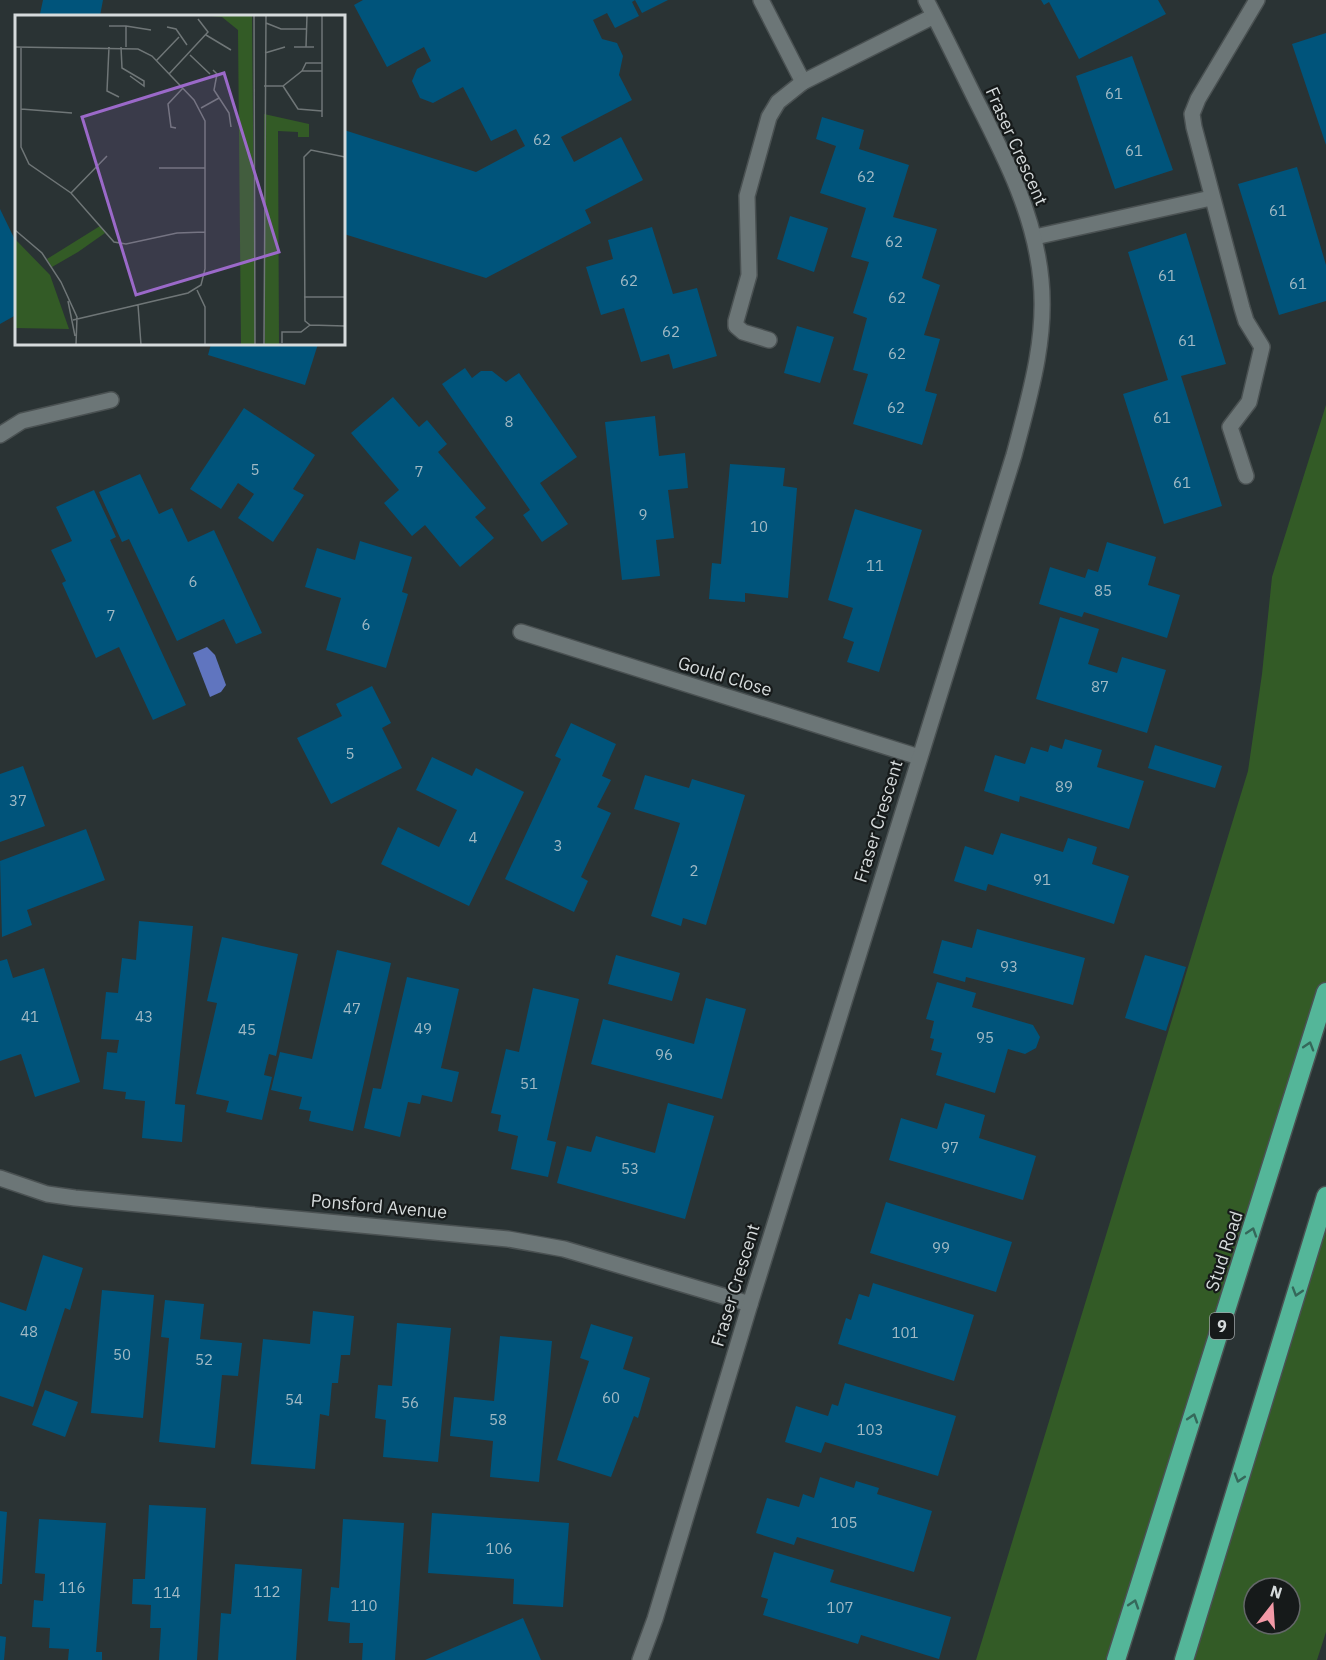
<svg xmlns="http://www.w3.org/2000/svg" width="1326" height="1660" font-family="'IBM Plex Sans',sans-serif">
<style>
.green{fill:#335b26;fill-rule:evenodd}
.water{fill:#6075bf}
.building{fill:#00547b}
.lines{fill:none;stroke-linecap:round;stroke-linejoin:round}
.lane-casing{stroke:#4a5152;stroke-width:18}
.street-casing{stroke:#4a5152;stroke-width:18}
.highway-casing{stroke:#4a5152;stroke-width:21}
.lane{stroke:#6c7677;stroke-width:15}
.street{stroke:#6c7677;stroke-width:15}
.highway{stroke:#54b699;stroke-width:18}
.oneway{stroke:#35685a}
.labels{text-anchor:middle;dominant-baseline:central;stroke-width:4.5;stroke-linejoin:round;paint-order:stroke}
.number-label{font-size:15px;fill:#a0b9c4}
.shield{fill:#161a1a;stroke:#9ca1a2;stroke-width:1.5}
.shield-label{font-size:16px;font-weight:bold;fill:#d6dbdc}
.street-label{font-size:18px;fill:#d6dbdc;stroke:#161a1a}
.inset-road{fill:none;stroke:#6f7677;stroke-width:1.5}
.view{fill:#9b69c9;fill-opacity:0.15;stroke:#9b69c9;stroke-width:3}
.inset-edge{fill:none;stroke:#d6dbdc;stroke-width:3}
</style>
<rect width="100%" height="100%" fill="#2a3334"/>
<g class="green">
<polygon points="1326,405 1326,992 1116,1660 976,1660 1248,771 1262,674 1272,577"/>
<path d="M1326,1196V1632L1317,1660H1184ZM1254,1588H1290V1624H1254Z"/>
</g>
<polygon class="water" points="207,647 215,655 226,685 221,692 210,697 193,653"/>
<g class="building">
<polygon points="43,0 103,0 100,16 35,16 36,14 40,14"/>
<polygon points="363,0 668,0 642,13 635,0 632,2 639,16 615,28 607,13 593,20 602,39 617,43 623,56 619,75 632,100 561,137 574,162 621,137 643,180 585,210 591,223 486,278 344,234 344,130 476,172 525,146 516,129 491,141 463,87 433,103 420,98 412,81 417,69 431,61 424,47 387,67 354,5"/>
<polygon points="1041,0 1158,0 1166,14 1079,59 1049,2 1044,5"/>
<polygon points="1326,33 1326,145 1292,44"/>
<polygon points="1132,56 1173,170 1115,189 1076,76"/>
<polygon points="822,117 864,130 859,149 909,165 893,217 937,229 922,278 940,285 924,335 940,339 925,391 937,394 922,445 853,424 868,374 853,370 867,318 853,313 869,262 851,257 866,208 820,193 836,146 816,139"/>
<polygon points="1297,167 1326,265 1326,301 1279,315 1238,184"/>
<polygon points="0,209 16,242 16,315 0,324"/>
<polygon points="790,216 828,228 814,272 777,259"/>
<polygon points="652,227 673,294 697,288 717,356 673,369 669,354 641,362 624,308 601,315 586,267 613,259 608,240"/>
<polygon points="1186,233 1226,364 1181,376 1222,506 1164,524 1123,394 1168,380 1128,252"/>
<polygon points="797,326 834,337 820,383 784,373"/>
<polygon points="211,344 318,344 305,385 208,355"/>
<polygon points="465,368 472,378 481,371 492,371 506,382 519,373 577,457 540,483 568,524 542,542 523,515 530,510 442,384"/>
<polygon points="393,397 419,427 427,420 447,444 438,452 486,508 475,517 494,538 460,567 425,525 412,536 384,503 399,490 351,433"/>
<polygon points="244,408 315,455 293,489 304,495 273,542 238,518 254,494 238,483 221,509 190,489"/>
<polygon points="655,416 659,456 685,453 688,488 668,490 674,538 656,540 660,576 622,580 605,422"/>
<polygon points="730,464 785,468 783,486 797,488 788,598 745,593 745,602 709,599 712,563 721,564"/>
<polygon points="140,474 159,514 172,508 188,542 214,530 262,633 236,644 224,619 177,641 129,539 122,542 99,492"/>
<polygon points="94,490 116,537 110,540 186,705 153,720 119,647 96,658 62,583 66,581 51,550 72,541 56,507"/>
<polygon points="855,509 922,530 879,672 847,662 854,642 843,638 853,608 828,600"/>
<polygon points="360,541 412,557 402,592 408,594 386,668 326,650 341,598 305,587 317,548 355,560"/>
<polygon points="1107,542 1156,557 1148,585 1180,595 1167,638 1084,612 1082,617 1039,604 1050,567 1085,578 1088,569 1098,572"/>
<polygon points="1060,617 1099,629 1088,664 1117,673 1122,657 1166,670 1147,733 1036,699"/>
<polygon points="372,686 391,723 382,728 402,768 331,804 297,738 342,716 336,704"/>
<polygon points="571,723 616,744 602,776 611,780 597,807 611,813 581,877 588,881 574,912 505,879 561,759 555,756"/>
<polygon points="1065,739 1102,750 1097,767 1144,781 1129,829 1020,796 1019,802 984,791 995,755 1025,764 1031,747 1048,752 1050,745 1062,749"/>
<polygon points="1155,745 1222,766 1215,788 1148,768"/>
<polygon points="432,757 472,776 476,768 524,792 469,906 381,864 398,827 439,847 457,810 416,790"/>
<polygon points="23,766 45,826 0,842 0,774"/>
<polygon points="645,775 689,788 692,779 745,795 706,925 683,918 681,926 651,916 680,823 634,809"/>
<polygon points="86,829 105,880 27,910 32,925 2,937 0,861"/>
<polygon points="1001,833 1063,852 1068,838 1097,847 1092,864 1129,876 1114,924 988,884 986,891 954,881 965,846 993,855"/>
<polygon points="139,921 193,926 175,1104 185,1105 182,1142 142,1138 145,1101 125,1099 126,1092 103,1089 107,1052 117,1053 119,1040 101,1039 106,992 118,993 122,958 136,960"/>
<polygon points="977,929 1085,958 1073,1005 966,977 965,982 933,973 942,940 972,948"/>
<polygon points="222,937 298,954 276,1056 269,1054 264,1075 272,1077 262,1120 226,1112 229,1101 196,1094 217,1003 207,1001"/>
<polygon points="337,950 391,963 353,1131 309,1121 311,1111 299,1109 302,1097 271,1090 280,1052 312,1059"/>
<polygon points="616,955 680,973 672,1001 608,984"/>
<polygon points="1145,955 1186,967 1166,1031 1125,1018"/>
<polygon points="7,959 13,978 44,968 80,1082 35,1097 21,1054 0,1061 0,961"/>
<polygon points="407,977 459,989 441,1068 459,1072 452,1102 422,1095 420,1104 408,1102 400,1137 364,1128 373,1088 381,1089"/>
<polygon points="937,982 976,993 972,1007 1033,1025 1040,1037 1036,1048 1025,1054 1008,1049 995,1093 936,1075 942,1053 931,1050 934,1039 930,1038 934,1021 926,1019"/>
<polygon points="533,988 579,999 547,1140 556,1142 548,1177 511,1169 518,1136 498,1131 501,1115 491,1113 506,1049 519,1052"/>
<polygon points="706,998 746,1009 722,1099 591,1064 603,1019 694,1044"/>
<polygon points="668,1103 714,1116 685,1219 557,1183 567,1146 591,1152 596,1136 655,1153"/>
<polygon points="945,1103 985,1115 979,1138 1036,1156 1023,1200 889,1160 901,1118 937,1129"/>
<polygon points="886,1202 1012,1242 996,1292 870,1253"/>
<polygon points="43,1255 83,1268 70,1310 65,1308 33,1407 0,1396 0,1302 26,1311"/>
<polygon points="873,1283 974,1315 954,1381 838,1344 846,1318 851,1320 859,1294 869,1297"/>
<polygon points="102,1290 154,1295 143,1418 91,1413"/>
<polygon points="165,1300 204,1304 200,1339 242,1343 238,1376 222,1375 215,1448 159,1442 169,1338 161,1337"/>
<polygon points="313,1311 354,1316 350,1355 341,1355 338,1383 332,1383 329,1416 320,1414 315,1469 251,1464 263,1339 310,1344"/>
<polygon points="397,1323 451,1328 438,1462 383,1457 386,1420 375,1418 378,1385 392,1386"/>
<polygon points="591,1324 633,1337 623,1369 650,1378 638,1418 634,1416 611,1477 557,1460 589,1361 580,1358"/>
<polygon points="500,1336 552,1341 539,1482 490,1477 493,1441 450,1436 454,1397 494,1401"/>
<polygon points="845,1383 956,1416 938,1476 825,1442 821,1453 785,1442 796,1406 828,1416 832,1404 838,1406"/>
<polygon points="45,1390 78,1402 65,1437 32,1425"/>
<polygon points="820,1477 854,1488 856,1481 879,1488 877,1494 932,1511 914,1572 797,1537 794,1545 756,1533 767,1498 799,1507 803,1494 814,1498"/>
<polygon points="149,1505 206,1508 197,1660 159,1660 161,1628 150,1628 151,1605 132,1604 133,1579 145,1579"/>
<polygon points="0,1511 7,1512 2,1584 0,1584"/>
<polygon points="432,1513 569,1523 563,1607 513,1604 514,1579 428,1573"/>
<polygon points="39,1519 106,1523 96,1652 102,1652 102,1660 68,1660 69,1649 49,1648 50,1628 32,1627 34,1600 43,1601 45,1574 35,1573"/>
<polygon points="343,1519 404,1523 395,1660 362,1660 363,1643 349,1643 350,1623 328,1621 331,1587 339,1588"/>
<polygon points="774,1552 834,1570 830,1582 951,1617 939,1659 861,1635 858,1644 763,1615 768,1599 761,1597"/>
<polygon points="235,1564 302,1569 296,1660 218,1660 221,1613 231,1614"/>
<polygon points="523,1618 541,1660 425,1660"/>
<polygon points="0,1636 6,1637 4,1660 0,1660"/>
</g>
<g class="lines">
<defs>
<g id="lane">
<polyline points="761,0 803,82"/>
<polyline points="1035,237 1211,198"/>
<polyline points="769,340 743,332 736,326 736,321 749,275 747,196 769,117 778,102 803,82 934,16"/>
<polyline points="1246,476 1230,427 1249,402 1262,347 1246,321 1242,308 1194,127 1192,114 1198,99 1257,0"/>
</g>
<g id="street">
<polyline points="0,435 22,421 111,400"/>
<polyline points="521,632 919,757"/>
<polyline points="0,1178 47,1194 75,1198 508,1239 564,1249 750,1304"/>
<path d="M640,1660L655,1619L750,1304L1014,455C1029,398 1047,340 1041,280C1035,216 1006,159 977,102C960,68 944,34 926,0"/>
</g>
<g id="highway">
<polyline points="1116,1660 1326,992"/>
<polyline points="1184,1660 1326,1196"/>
</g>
</defs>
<use href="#lane" class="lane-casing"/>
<use href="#street" class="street-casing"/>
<use href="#highway" class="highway-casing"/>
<use href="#lane" class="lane"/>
<use href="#street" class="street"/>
<use href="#highway" class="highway"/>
</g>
<defs><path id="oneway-chevron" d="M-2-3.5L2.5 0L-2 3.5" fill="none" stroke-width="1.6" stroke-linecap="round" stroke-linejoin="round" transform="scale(1.5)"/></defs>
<g class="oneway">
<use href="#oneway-chevron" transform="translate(1309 1046) rotate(-73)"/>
<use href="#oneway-chevron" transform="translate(1252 1232) rotate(-72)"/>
<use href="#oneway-chevron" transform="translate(1297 1292) rotate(107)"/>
<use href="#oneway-chevron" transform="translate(1193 1418) rotate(-72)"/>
<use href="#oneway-chevron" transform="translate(1239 1478) rotate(107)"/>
<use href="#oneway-chevron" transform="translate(1134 1604) rotate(-72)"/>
</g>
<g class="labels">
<g class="number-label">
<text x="1114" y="93">61</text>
<text x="542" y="139">62</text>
<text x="1134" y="150">61</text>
<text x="866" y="176">62</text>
<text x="1278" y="210">61</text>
<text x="894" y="241">62</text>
<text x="1167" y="275">61</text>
<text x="629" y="280">62</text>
<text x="1298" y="283">61</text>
<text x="897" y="297">62</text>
<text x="671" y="331">62</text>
<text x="1187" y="340">61</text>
<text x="897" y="353">62</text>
<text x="896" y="407">62</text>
<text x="1162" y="417">61</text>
<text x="509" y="421">8</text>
<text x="255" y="469">5</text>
<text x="419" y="471">7</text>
<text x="1182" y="482">61</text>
<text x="643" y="514">9</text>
<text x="759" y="526">10</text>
<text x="875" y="565">11</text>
<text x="193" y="581">6</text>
<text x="1103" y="590">85</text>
<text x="111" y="615">7</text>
<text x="366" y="624">6</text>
<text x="1100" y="686">87</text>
<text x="350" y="753">5</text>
<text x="1064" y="786">89</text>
<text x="18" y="800">37</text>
<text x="473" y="837">4</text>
<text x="558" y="845">3</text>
<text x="694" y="870">2</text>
<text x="1042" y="879">91</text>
<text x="1009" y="966">93</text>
<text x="352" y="1008">47</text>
<text x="30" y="1016">41</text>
<text x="144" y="1016">43</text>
<text x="423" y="1028">49</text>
<text x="247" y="1029">45</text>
<text x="985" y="1037">95</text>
<text x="664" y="1054">96</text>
<text x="529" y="1083">51</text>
<text x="950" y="1147">97</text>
<text x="630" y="1168">53</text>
<text x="941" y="1247">99</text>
<text x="29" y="1331">48</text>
<text x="905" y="1332">101</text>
<text x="122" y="1354">50</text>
<text x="204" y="1359">52</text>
<text x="611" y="1397">60</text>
<text x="294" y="1399">54</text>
<text x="410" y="1402">56</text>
<text x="498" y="1419">58</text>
<text x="870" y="1429">103</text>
<text x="844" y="1522">105</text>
<text x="499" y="1548">106</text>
<text x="72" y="1587">116</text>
<text x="267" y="1591">112</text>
<text x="167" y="1592">114</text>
<text x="364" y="1605">110</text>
<text x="840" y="1607">107</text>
</g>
<rect class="shield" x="1210" y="1313" width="24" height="26" rx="4.5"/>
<g class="shield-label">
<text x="1222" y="1326">9</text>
</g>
<g class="street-label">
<text transform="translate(1017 146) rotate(66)">Fraser Crescent</text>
<text transform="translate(725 676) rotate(17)">Gould Close</text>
<text transform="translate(878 821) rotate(-73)">Fraser Crescent</text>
<text transform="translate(379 1206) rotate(5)">Ponsford Avenue</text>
<text transform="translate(1224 1251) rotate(-72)">Stud Road</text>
<text transform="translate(735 1285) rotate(-73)">Fraser Crescent</text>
</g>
</g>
<g transform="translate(15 15)">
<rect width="330" height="330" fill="#2a3334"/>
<path d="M186,0H237L240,330H226L223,15L207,2ZM249,99L294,109V122H283V117L263,116L264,330H250ZM85,211L90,218L63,237L37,252L32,244ZM0,224L35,260L54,314L0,313Z" fill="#335b26"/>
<path class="inset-road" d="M239,0L240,330M251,8L266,14H291M94,11H111V32M111,11L136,15M152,12L161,14L172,30M191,20L216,35M0,32L123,34L137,41L179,85L190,106V254L186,270L173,278L58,305M6,32V132L14,149L56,178L99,227L111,229L162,218L190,217M94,32L92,76L104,82M106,32L107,53L129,66V71L115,61M279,32H299M291,32L292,0M250,38L270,32M175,40L195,59M141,46L164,22M198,55L202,59L199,75L214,98L216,112M287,56L291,48H307M154,59L193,17L183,4M249,71H268L287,56H307V0M268,71L283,94L307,96M186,93L204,83M6,94L57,98M307,102V56M161,113L156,112L153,89L168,73M330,142L296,135L289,142L290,306L295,310L330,311M144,153H190M56,178L92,141M0,215L27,238L46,267L62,302L61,330M182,275L190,292V330M289,282H330M53,286L60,321M123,290L126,330M267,328V317H286L295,310M249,330L251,0"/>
<path class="view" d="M209,58L264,237L121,280L67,102Z"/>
<rect width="330" height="330" class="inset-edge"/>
</g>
<g transform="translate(1272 1606) rotate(17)"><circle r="28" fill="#161a1a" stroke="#636768" stroke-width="1.5"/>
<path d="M0-4.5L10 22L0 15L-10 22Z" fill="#f39aa7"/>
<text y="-9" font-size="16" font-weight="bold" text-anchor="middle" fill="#d6dbdc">N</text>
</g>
</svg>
